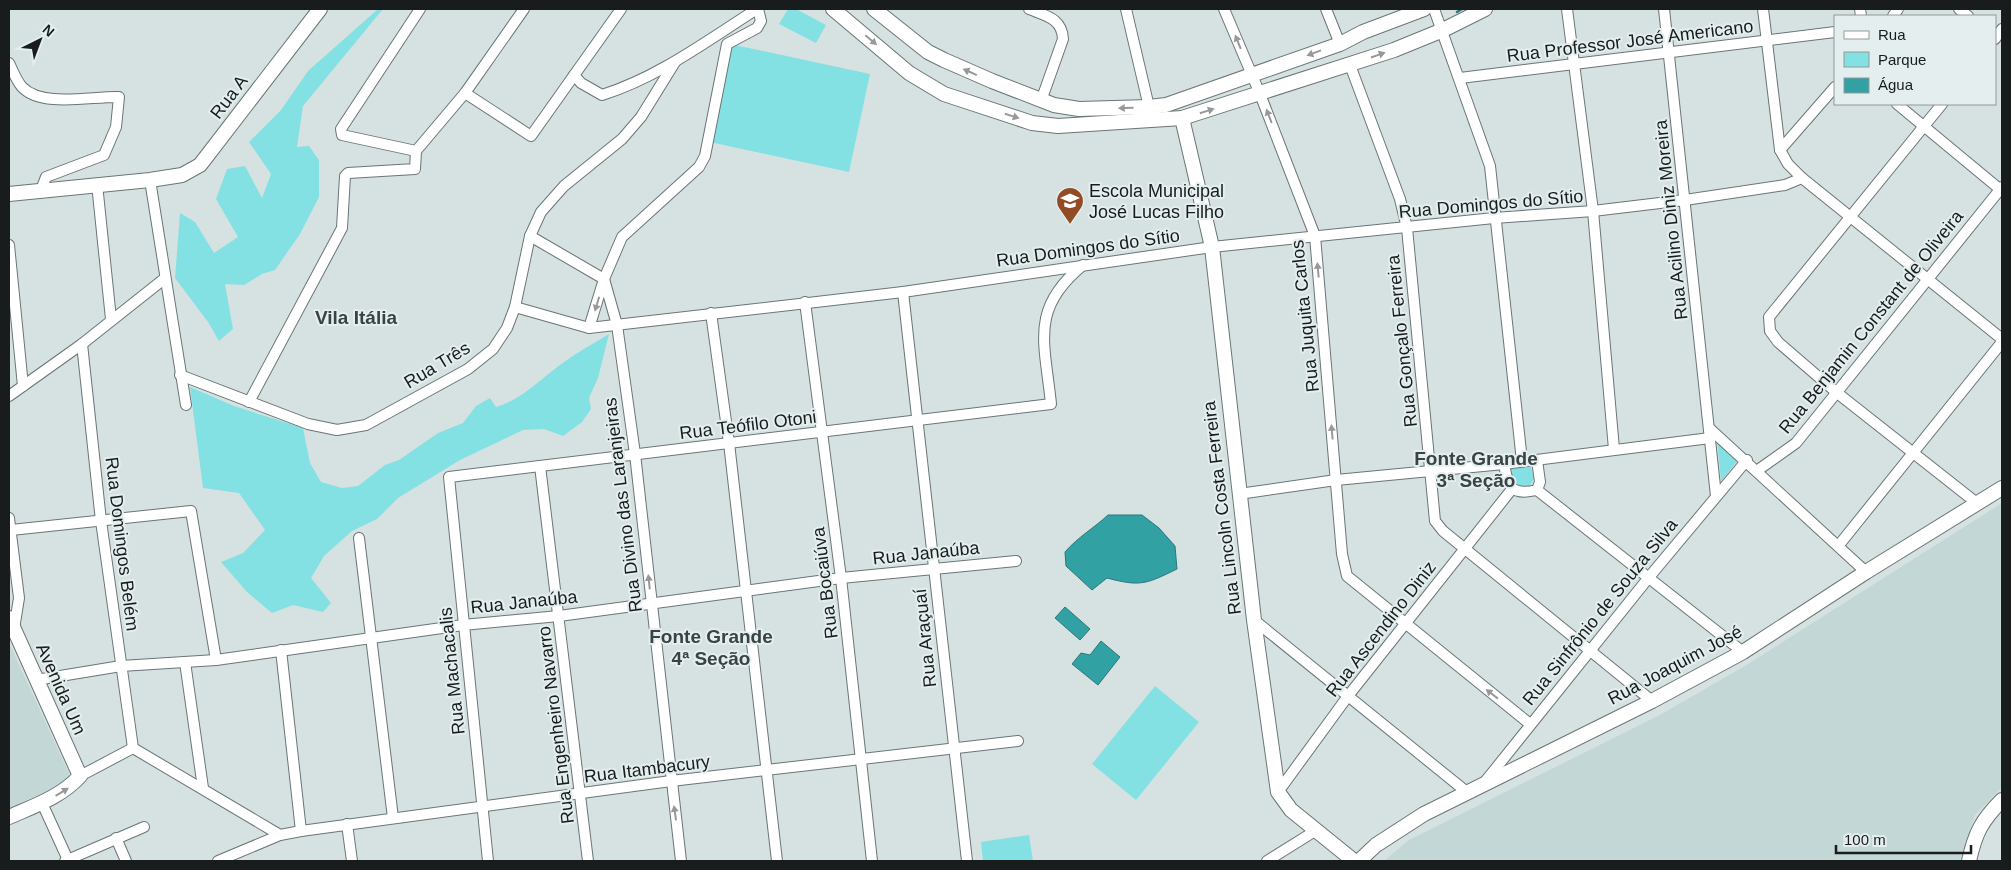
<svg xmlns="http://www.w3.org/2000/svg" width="2011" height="870" font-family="Helvetica,sans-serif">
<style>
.built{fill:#c3d7d7}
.green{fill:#84e1e3}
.water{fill:#31a1a3;stroke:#2a797a}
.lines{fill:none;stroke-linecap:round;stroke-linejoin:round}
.stream{stroke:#2a797a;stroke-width:2.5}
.street-casing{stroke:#6b7575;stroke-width:12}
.secondary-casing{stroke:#6b7575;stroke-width:16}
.street{stroke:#fff;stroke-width:10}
.secondary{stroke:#fff;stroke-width:14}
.oneway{fill:#979999}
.labels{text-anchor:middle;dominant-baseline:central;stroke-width:4;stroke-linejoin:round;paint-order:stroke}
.street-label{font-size:18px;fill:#181c1c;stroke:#e4eeee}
.poi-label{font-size:18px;fill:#181c1c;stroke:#e4eeee;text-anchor:start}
.neighbourhood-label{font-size:19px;font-weight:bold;fill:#3a4343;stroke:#e4eeee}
</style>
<rect width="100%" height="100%" fill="#d6e1e1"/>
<g class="built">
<polygon points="2002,503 2002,787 1975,815 1960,861 1384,861 1409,840 1660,715 1748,664"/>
<polygon points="9,643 72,780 9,808"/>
</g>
<g class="green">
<polygon points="378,9 383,9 303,106 297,147 309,146 319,160 319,197 300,234 275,270 262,274 244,285 225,284 233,329 219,341 208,322 175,278 180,213 195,222 214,253 238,237 216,199 227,169 245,166 262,198 271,174 249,142 281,110 308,71"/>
<polygon points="788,9 796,9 826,25 816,43 779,24"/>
<polygon points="730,44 870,74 849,172 710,142"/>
<path d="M609,334L598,378L589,398L591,409L582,422L563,436L544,429L523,430L460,460L398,498L377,519L352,531L324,556L311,578L331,603L323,612L293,605L272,613L247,592L221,562L243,553L265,530L239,493L203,488L190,387L234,406L303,428L310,463L321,482L342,488L358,486L385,465L399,460L438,433L463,423L476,406L490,398L496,407C519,400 533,386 551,372C569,357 589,346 609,334Z"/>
<polygon points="1717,439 1739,459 1721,481"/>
<polygon points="1531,466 1534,479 1529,487 1523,489 1511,485 1507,469"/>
<polygon points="1155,686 1199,722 1136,800 1092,764"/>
<polygon points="1029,835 1033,861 983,861 981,842"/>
</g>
<g class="water">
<path d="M1108,515H1142L1159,528L1175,546L1177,569C1146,584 1141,587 1107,578L1092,590L1066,566L1065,552C1078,537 1094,528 1108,515Z"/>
<polygon points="1065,607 1090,629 1080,640 1055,618"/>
<polygon points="1101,641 1120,657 1098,685 1072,664 1081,653 1090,655"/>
</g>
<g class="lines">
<polyline class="stream" points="1457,12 1462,9"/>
<defs>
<g id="street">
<polyline points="420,9 341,129 342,135 416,151 465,93 524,9"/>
<path d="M1029,9C1046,16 1062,18 1063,39L1041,101"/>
<polyline points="1126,9 1149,107"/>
<polyline points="1224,9 1260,94 1315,236 1342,554 1347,576 1530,724"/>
<polyline points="1326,9 1340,44"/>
<polyline points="1434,9 1490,166 1522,461"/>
<polyline points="1567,9 1593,211 1614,449"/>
<polyline points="1664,9 1716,496"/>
<polyline points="1763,9 1780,150 1788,164 1802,178 2002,339"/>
<polyline points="1860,9 1861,16"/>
<polyline points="1959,9 1968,16"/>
<polyline points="1893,16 1898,9"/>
<polyline points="1995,39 2002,29"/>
<path d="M9,63C13,71 16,80 22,87C42,108 92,96 119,97L116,127L104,155L46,177L41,190"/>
<polyline points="1350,65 1400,199 1407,228 1435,521 1443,531 1652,701"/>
<path d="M574,75L581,83L602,95C659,77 708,40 757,9"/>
<polyline points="1460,78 1835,32"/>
<polyline points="465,93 531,136 621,9"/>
<polyline points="1897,104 2002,191"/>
<polyline points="1942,104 1769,317 1770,331 1778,342 1836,392 1978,504"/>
<polyline points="1780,150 1835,87"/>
<polyline points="150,180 186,405"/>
<polyline points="97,184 111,319"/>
<polyline points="530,236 604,279 617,325 635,454 681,861"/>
<polyline points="9,245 23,386"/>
<polyline points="903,292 967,861"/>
<polyline points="805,302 841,578 872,861"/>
<polyline points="515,307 589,328 903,292 1212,247 1494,218 1593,211 1685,200 1785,185 1802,178"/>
<polyline points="711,313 729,443 777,861"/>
<polyline points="589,328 604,279 622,237 699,167 705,156 727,44 757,28 761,21 758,9"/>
<polyline points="82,344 101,521 133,748"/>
<polyline points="180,375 308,424 337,430 366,425 468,369 493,349 507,328 515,307 530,236 541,212 564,186 622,139 641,117 675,62"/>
<polyline points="9,396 82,344 164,279"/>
<polyline points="249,402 342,228 345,176 348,173 415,169 416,151"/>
<polyline points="1709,428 1866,572"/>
<path d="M1504,464C1508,487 1511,496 1537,490L1540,482L1537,460"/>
<polyline points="540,466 588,861"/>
<polyline points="1758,470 1796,443 2002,187"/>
<polyline points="1537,490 1743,652"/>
<polyline points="1239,494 1336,480 1504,464 1710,438"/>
<polyline points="9,518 19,598 14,629"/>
<polyline points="11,530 191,511 216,660"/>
<polyline points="359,538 393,818"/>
<polyline points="1839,545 2002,342"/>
<polyline points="1254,620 1468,793"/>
<polyline points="281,650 301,831"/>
<polyline points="185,662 203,788"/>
<polyline points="36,680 121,666 216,660 463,625 559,616 841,578 1016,561"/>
<polyline points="133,748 280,835"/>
<polyline points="80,776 133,748"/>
<polyline points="1484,783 1650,576 1747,460"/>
<polyline points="1278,792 1348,696 1512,489"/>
<polyline points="42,803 68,860"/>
<polyline points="347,824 352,861"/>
<polyline points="116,838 126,861"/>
<polyline points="65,861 144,827"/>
<polyline points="218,861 280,835 301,831 671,781 1018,741"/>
<path d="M488,861L449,477L1051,404C1045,343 1029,309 1083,265"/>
<polyline points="1267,861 1315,831"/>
</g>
<g id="secondary">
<polyline points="833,9 909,73 944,94 1032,123 1058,126 1182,118 1394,50 1443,30 1485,9"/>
<polyline points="874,9 928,52 944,60 992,81 1054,105 1079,109 1149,107 1166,105 1340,44 1363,32 1424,9"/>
<polyline points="1182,118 1212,247 1254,620 1278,792 1291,810 1354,861"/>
<polyline points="9,194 150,180 182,175 200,165 320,9"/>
<path d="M9,618L80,776C61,797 34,806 9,817"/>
<polyline points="1359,861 1376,845 1424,814 1652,701 1743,652 1866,572 2002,488"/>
<path d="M1969,861C1975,833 1982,820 2002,800"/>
</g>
</defs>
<use href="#street" class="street-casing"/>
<use href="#secondary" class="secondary-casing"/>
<use href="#street" class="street"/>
<use href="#secondary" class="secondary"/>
</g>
<defs><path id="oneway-solid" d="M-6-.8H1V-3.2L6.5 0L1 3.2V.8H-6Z" transform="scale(1.25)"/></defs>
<g class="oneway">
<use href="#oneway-solid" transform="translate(871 40) rotate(40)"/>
<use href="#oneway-solid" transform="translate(1238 42) rotate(-112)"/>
<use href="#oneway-solid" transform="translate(1314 53) rotate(160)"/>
<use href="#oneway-solid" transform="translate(1378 55) rotate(-19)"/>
<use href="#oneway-solid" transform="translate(970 72) rotate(-156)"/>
<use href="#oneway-solid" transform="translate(1126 108) rotate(178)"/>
<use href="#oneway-solid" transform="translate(1207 111) rotate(-17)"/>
<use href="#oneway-solid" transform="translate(1012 116) rotate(18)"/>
<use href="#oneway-solid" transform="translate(1269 116) rotate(-111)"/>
<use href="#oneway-solid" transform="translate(1318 270) rotate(-95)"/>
<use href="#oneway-solid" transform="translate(597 304) rotate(107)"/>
<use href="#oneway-solid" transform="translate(1332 432) rotate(-95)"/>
<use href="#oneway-solid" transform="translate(649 582) rotate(-96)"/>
<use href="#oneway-solid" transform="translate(1492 694) rotate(-142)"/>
<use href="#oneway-solid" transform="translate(62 792) rotate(-31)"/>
<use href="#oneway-solid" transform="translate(675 813) rotate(-98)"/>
</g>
<defs>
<symbol id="school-pin" viewBox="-11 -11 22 30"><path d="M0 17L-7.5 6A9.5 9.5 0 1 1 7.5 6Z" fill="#924b25" stroke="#e4eeee"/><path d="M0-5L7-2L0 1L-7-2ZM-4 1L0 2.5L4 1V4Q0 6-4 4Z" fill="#fff"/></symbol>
</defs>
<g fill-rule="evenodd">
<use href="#school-pin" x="1054" y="185" width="32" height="43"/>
</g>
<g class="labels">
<g class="street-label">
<text transform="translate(1630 41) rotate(-7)">Rua Professor José Americano</text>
<text transform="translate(229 97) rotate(-53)">Rua A</text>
<text transform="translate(1491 204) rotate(-5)">Rua Domingos do Sítio</text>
<text transform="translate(1671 220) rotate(-96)">Rua Acilino Diniz Moreira</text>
<text transform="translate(1088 248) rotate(-8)">Rua Domingos do Sítio</text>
<text transform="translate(1305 316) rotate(-96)">Rua Juquita Carlos</text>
<text transform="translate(1871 322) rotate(-51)">Rua Benjamin Constant de Oliveira</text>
<text transform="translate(1402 341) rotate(-96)">Rua Gonçalo Ferreira</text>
<text transform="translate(437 365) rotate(-31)">Rua Três</text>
<text transform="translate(748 425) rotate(-7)">Rua Teófilo Otoni</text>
<text transform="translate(623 505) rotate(-97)">Rua Divino das Laranjeiras</text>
<text transform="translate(1222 508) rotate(-97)">Rua Lincoln Costa Ferreira</text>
<text transform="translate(122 544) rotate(83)">Rua Domingos Belém</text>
<text transform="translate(926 553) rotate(-6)">Rua Janaúba</text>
<text transform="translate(825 583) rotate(-97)">Rua Bocaiúva</text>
<text transform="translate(524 602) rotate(-6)">Rua Janaúba</text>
<text transform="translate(1600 612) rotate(-51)">Rua Sinfrônio de Souza Silva</text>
<text transform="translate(1381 629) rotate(-52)">Rua Ascendino Diniz</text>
<text transform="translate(925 638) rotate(-96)">Rua Araçuaí</text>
<text transform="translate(1675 665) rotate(-28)">Rua Joaquim José</text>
<text transform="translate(452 671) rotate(-96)">Rua Machacalis</text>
<text transform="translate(61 689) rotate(66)">Avenida Um</text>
<text transform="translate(556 725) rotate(-97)">Rua Engenheiro Navarro</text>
<text transform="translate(647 769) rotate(-7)">Rua Itambacury</text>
</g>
<g class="poi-label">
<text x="1089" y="191">Escola Municipal<tspan x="1089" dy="21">José Lucas Filho</tspan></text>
</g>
<g class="neighbourhood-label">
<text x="356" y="317">Vila Itália</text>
<text x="1476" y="458">Fonte Grande<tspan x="1476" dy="22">3ª Seção</tspan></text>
<text x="711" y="636">Fonte Grande<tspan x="711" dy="22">4ª Seção</tspan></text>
</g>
</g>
<rect width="2011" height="870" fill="none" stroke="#181c1c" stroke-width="20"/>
<rect x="1834" y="15" width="162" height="90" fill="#e4eeee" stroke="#929a9a"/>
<rect x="1844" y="31" width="25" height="8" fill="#ffffff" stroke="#929a9a"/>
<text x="1878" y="40" font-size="15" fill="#181c1c">Rua</text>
<rect x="1844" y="52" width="25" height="15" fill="#84e1e3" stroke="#929a9a"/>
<text x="1878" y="65" font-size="15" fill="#181c1c">Parque</text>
<rect x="1844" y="78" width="25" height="15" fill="#31a1a3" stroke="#929a9a"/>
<text x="1878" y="90" font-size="15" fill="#181c1c">Água</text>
<g transform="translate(40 40) rotate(42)" stroke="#e4eeee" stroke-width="4" paint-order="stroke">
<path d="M0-4L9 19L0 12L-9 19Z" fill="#181c1c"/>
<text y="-8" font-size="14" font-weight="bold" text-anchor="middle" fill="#181c1c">N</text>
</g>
<path d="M1836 845v8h135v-8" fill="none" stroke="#181c1c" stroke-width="2.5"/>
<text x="1844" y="845" font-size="15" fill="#181c1c" stroke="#e4eeee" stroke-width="4" paint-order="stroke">100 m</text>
</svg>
